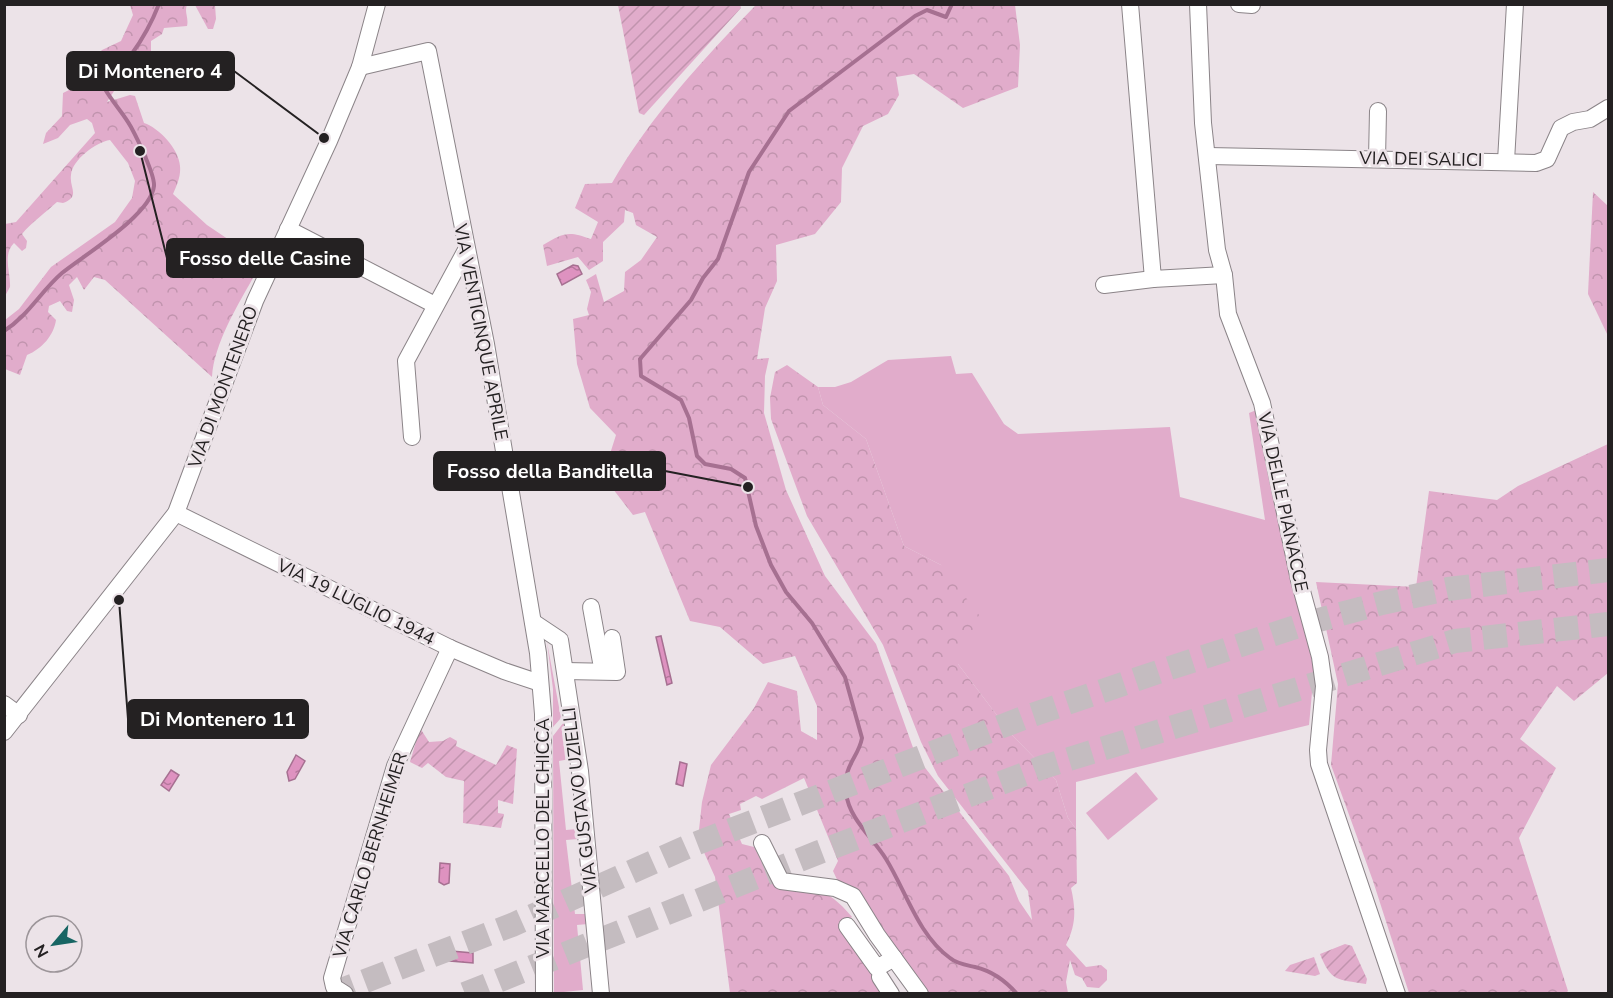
<svg xmlns="http://www.w3.org/2000/svg" width="1613" height="998" font-family="'Nunito Sans',sans-serif">
<style>
.grass{fill:#e1accb}
.forest{fill:url(#forest-crowns)}
.garden{fill:url(#garden-furrows)}
.water{fill:url(#water-ripples);stroke:#a67091;stroke-width:1.5}
.lines{fill:none;stroke-linecap:round;stroke-linejoin:round}
.stream{stroke:#a67091;stroke-width:4}
.highway-tunnel{stroke:#c4bcc0;stroke-width:24;stroke-dasharray:24 12;stroke-linecap:butt}
.minor-casing{stroke:#8b8488;stroke-width:18}
.minor{stroke:#fff;stroke-width:16}
.labels{text-anchor:middle;dominant-baseline:central;stroke-width:6;stroke-linejoin:round;paint-order:stroke}
.street-label{font-size:18px;fill:#242122;stroke:#ece3e8}
.leader{fill:none;stroke:#242122;stroke-width:2}
.callout-dot{fill:#242122;stroke:#ece3e8;stroke-width:2}
.callout{fill:#242122;stroke:#242122;stroke-width:2}
.callout-label{font-size:20px;text-anchor:middle;font-weight:bold;fill:#fff}
</style>
<defs>
<pattern id="forest-crowns" width="20" height="18" patternUnits="userSpaceOnUse" patternTransform="scale(1.5)"><rect width="20" height="18" fill="#e1accb"/><path d="M2 6a3 3 0 1 1 6 0M12 15a3 3 0 1 1 6 0" fill="none" stroke="#c194ae"/></pattern>
<pattern id="garden-furrows" width="10" height="10" patternUnits="userSpaceOnUse" patternTransform="scale(1.5)"><rect width="10" height="10" fill="#e1accb"/><path d="M-1 1l2-2M0 10L10 0M9 11l2-2" fill="none" stroke="#c194ae"/></pattern>
<pattern id="water-ripples" width="26" height="14" patternUnits="userSpaceOnUse" patternTransform="scale(1.5)"><rect width="26" height="14" fill="#de92c0"/><path d="M2 4q2-2 4 0t4 0M15 11q2-2 4 0t4 0" fill="none" stroke="#b4779c"/></pattern>
</defs>
<rect width="100%" height="100%" fill="#ece3e8"/>
<g class="grass">
<polygon points="951,356 956,374 972,373 1004,424 1018,434 1170,427 1180,497 1265,520 1249,413 1259,409 1314,671 1309,725 1076,782 1076,829 1068,818 1056,780 1012,735 958,664 941,565 904,546 866,439 823,405 818,387 835,387 851,382 888,360"/>
<polygon points="547,642 561,718 553,727 553,689"/>
<polygon points="564,722 570,759 559,761 566,830 577,829 578,839 566,840 575,914 587,914 588,924 577,925 583,990 554,993 553,736"/>
<polygon points="1136,772 1158,799 1108,840 1086,813"/>
</g>
<g class="forest">
<path d="M130,5H187C184,12 189,18 187,26L164,28L162,34L151,41V53L141,56L133,67L122,69L116,88L107,102L130,95L135,96L144,123C159,128 179,149 180,166C181,176 177,185 173,194L207,225L262,262C244,295 214,340 212,377L105,280L94,277L84,290L77,277L69,285L74,300L72,312L67,311L60,301L49,306L48,312L56,320C54,335 42,349 27,355L20,375L5,369V320L19,309L51,267L115,222L132,198L135,181L128,163L110,140C96,142 72,160 71,175C69,188 81,196 63,203L57,202C47,211 30,224 22,234L27,241L26,248L22,251L14,243C2,255 11,273 10,287L5,296V224L16,222L95,133L92,123L87,119L70,125L58,138L43,144L46,133L62,116L63,93L73,88L85,67L102,50L121,41L133,15Z"/>
<polygon points="195,5 215,5 216,19 213,29 208,29"/>
<path d="M756,5H1015L1020,45L1018,87L963,108L914,74L896,77L899,95L888,114L863,126L842,168L841,202L815,234L776,245L777,281L765,308L757,359L769,358L765,376L764,413L786,490L825,576L876,644L916,756L1009,876L1019,901L1032,920L1028,891L938,776L921,742L883,645L807,516L771,419L770,398L775,372L787,365L818,387L823,405L866,439L904,546L941,565L979,615L958,664L1012,735L1056,780L1068,818L1076,829L1077,883L1071,888C1076,910 1076,925 1066,945L1086,967L1101,965L1107,970V980L1099,988L1087,987L1082,978L1075,975L1070,960L1066,982L1068,993H923L841,888L833,871L838,861L804,778L762,799L756,796L740,804L741,810L729,814L742,844L754,847L771,880C809,888 826,885 852,917L841,925L884,993H730L715,877L698,839L702,802L711,765L754,708L768,682L797,691L801,731L817,740V706L795,656L763,664L720,627L690,621L645,512L633,515L603,476L616,435L590,408L577,364L573,319L589,315L587,309L591,292L586,280L596,274L604,302L624,291L625,272L641,260L657,237L636,225L633,213L625,210L624,222L603,242V261L589,270L578,257L547,266L543,245C564,232 569,231 591,239L598,222L575,208L585,184L612,183C650,117 703,59 756,5Z"/>
<polygon points="1593,192 1608,206 1608,336 1588,294"/>
<polygon points="1608,444 1608,673 1574,701 1557,686 1520,739 1556,768 1519,838 1568,991 1565,994 1409,993 1373,881 1331,765 1338,684 1316,582 1416,587 1429,491 1497,500 1518,486"/>
</g>
<g class="garden">
<polygon points="740,4 741,8 644,115 639,113 618,5"/>
<polygon points="420,728 429,742 443,741 450,737 457,741 456,746 496,765 507,745 517,749 513,804 498,800 498,813 504,814 501,828 463,823 464,781 446,777 428,763 422,768 410,762"/>
<path d="M1345,944L1352,946L1367,979L1366,984C1337,979 1331,982 1320,954Z"/>
<polygon points="1314,957 1320,974 1315,976 1285,971 1290,965"/>
</g>
<g class="water">
<polygon points="573,265 578,266 582,274 562,285 557,274"/>
<polygon points="661,636 672,683 667,685 656,637"/>
<polygon points="296,755 305,761 295,779 289,781 287,772"/>
<polygon points="680,762 687,764 683,786 676,784"/>
<polygon points="171,770 179,775 169,791 161,785"/>
<polygon points="440,863 450,864 449,883 444,885 439,882"/>
<polygon points="451,951 473,953 473,963 450,961"/>
</g>
<g class="lines">
<g class="stream">
<path d="M952,4L946,17L927,10L915,16L789,111L749,172L718,259L703,278L691,300L640,359L641,376L681,400L689,418L697,456L705,464L731,469L745,478L756,526L771,565L786,592L812,623L845,677L862,738C858,759 843,764 846,793C849,819 873,838 886,859C906,891 918,935 950,958C957,964 966,965 975,967C992,971 1005,980 1017,994"/>
<path d="M4,331C28,316 41,291 62,273C84,255 151,215 154,186C155,175 137,138 131,127C124,114 113,103 105,89C107,75 122,66 131,55C142,40 152,22 159,4"/>
</g>
<g class="highway-tunnel">
<polyline points="331,994 512,925 687,847 1026,717 1164,670 1311,622 1382,603 1448,589 1608,570"/>
<polyline points="465,994 817,853 1043,767 1455,641 1608,624"/>
</g>
<defs>
<g id="minor">
<polyline points="1130,4 1153,279 1224,275"/>
<polyline points="1198,4 1203,123 1217,250 1224,275 1228,314 1262,403 1299,580 1320,657 1324,686 1318,750 1319,764 1397,994"/>
<polyline points="1239,4 1252,5"/>
<polyline points="360,67 428,51 486,344 538,653 543,714 544,994"/>
<polyline points="1208,156 1536,163 1547,159 1561,128 1573,122 1590,119 1608,108"/>
<polyline points="1377,159 1378,111"/>
<polyline points="1506,161 1515,4"/>
<polyline points="288,229 435,305"/>
<polyline points="1104,285 1153,279"/>
<polyline points="412,437 406,361 466,250"/>
<polyline points="176,513 450,648 504,671 540,683"/>
<polyline points="591,607 601,662"/>
<polyline points="533,622 560,640 580,771 601,994"/>
<polyline points="565,671 617,672 612,638"/>
<polyline points="4,704 19,715"/>
<polyline points="4,732 176,513 255,301 329,141 360,67 377,4"/>
<polyline points="762,843 781,881 835,888 853,896 877,935 920,994"/>
<polyline points="847,926 877,968 894,958"/>
<polyline points="880,977 891,994"/>
<polyline points="345,994 334,987 332,978 395,766 450,648"/>
</g>
</defs>
<use href="#minor" class="minor-casing"/>
<use href="#minor" class="minor"/>
</g>
<g class="labels">
<g class="street-label">
<text transform="translate(1421 159) rotate(1)">VIA DEI SALICI</text>
<text transform="translate(481 332) rotate(79)">VIA VENTICINQUE APRILE</text>
<text transform="translate(223 387) rotate(-70)">VIA DI MONTENERO</text>
<text transform="translate(1283 502) rotate(78)">VIA DELLE PIANACCE</text>
<text transform="translate(356 602) rotate(26)">VIA 19 LUGLIO 1944</text>
<text transform="translate(580 800) rotate(-97)">VIA GUSTAVO UZIELLI</text>
<text transform="translate(543 838) rotate(-90)">VIA MARCELLO DEL CHICCA</text>
<text transform="translate(370 855) rotate(-73)">VIA CARLO BERNHEIMER</text>
</g>
</g>
<path class="leader" d="M324 138L234 71M140 151L167 258M748 487L665 471M119 600L128 719"/>
<g class="callout-dot">
<circle cx="324" cy="138" r="6"/>
<circle cx="140" cy="151" r="6"/>
<circle cx="748" cy="487" r="6"/>
<circle cx="119" cy="600" r="6"/>
</g>
<g class="callout">
<rect x="67" y="52" width="167" height="38" rx="6"/>
<rect x="167" y="239" width="196" height="38" rx="6"/>
<rect x="434" y="452" width="231" height="38" rx="6"/>
<rect x="128" y="700" width="180" height="38" rx="6"/>
</g>
<g class="callout-label">
<text x="150" y="78">Di Montenero 4</text>
<text x="265" y="265">Fosso delle Casine</text>
<text x="550" y="478">Fosso della Banditella</text>
<text x="218" y="726">Di Montenero 11</text>
</g>
<rect width="1613" height="998" fill="none" stroke="#242122" stroke-width="12"/>
<g transform="translate(54 944) rotate(241)"><circle r="28" fill="#ece3e8" stroke="#9c9599" stroke-width="1.5"/>
<path d="M0-4.5L10 22L0 15L-10 22Z" fill="#176563"/>
<text y="-9" font-size="16" font-weight="bold" text-anchor="middle" fill="#242122">N</text>
</g>
</svg>
